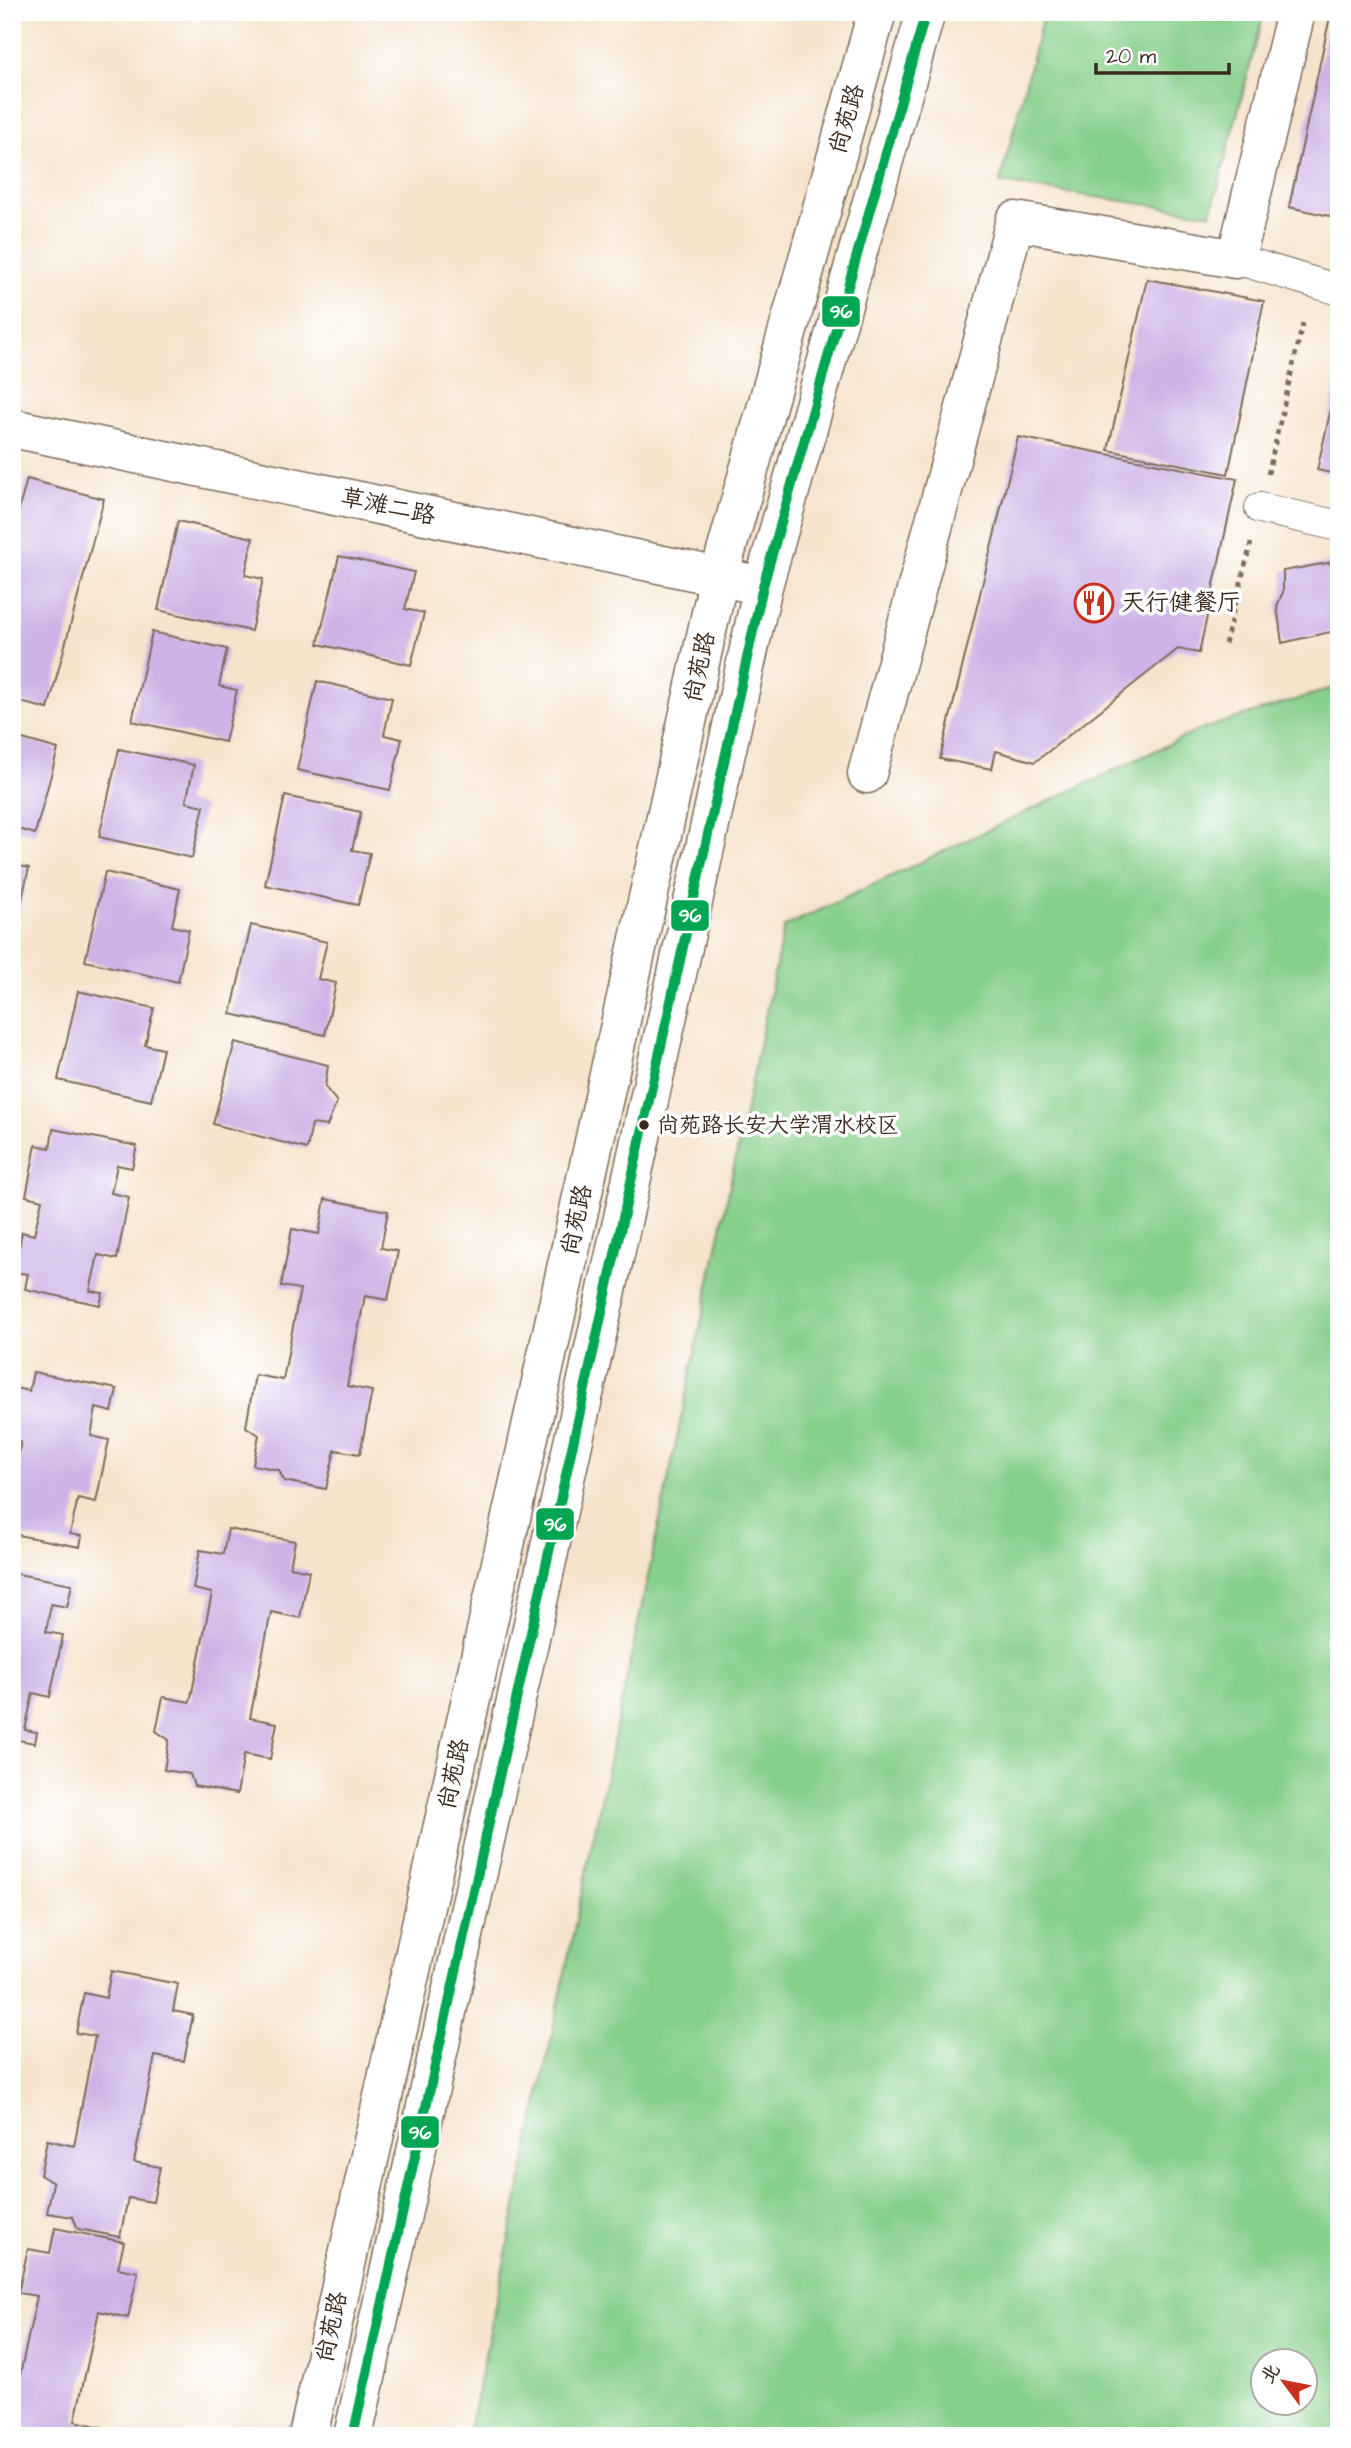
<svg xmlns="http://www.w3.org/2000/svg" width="1351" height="2448" font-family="'Architects Daughter','LXGW WenKai TC',sans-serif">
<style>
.green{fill:#86cf8b;stroke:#607c54;stroke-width:2;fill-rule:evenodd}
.building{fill:#cdb3e6}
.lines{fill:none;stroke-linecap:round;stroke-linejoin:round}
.pedestrian-casing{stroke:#7c6b5b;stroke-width:32}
.minor-casing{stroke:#7c6b5b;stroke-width:41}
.tertiary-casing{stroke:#7c6b5b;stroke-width:41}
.secondary-casing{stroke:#7c6b5b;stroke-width:41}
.path{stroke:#7c6b5b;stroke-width:4.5;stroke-dasharray:5 5;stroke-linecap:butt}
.pedestrian{stroke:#fff;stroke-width:30}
.minor{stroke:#fff;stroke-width:38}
.tertiary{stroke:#fff;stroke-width:38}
.secondary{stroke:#fff;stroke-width:38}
.bus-1-casing{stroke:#fff;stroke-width:16}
.bus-1{stroke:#00a651;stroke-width:10}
.bus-dot{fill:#3b2a1e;stroke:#fff;stroke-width:2.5}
.labels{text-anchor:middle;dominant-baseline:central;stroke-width:7;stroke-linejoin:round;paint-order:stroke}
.bus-label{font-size:22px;fill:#3b2a1e;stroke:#fff;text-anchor:start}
.street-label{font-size:24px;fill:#3b2a1e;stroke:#fff}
.poi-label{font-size:24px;fill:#3b2a1e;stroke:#fff;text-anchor:start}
.line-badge{stroke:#fff;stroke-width:2.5}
.badge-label{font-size:19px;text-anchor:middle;font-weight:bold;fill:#fff}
</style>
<rect width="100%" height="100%" fill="#fff"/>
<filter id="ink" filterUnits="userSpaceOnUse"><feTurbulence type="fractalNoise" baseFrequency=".0143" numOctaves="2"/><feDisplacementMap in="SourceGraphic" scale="14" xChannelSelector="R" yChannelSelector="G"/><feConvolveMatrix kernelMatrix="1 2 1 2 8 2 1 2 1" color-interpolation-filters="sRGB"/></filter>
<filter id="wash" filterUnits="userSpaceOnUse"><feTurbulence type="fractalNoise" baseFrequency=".00686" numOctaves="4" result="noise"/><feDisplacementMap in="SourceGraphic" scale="28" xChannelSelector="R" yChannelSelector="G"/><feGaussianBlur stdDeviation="1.57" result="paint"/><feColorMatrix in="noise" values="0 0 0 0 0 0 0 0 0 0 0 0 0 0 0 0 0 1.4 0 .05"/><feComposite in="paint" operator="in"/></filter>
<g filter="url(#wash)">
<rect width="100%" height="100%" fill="#f6e3cc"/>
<g class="green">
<polygon points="1044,12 1264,12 1211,214 1000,183"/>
<path d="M1339,686V2436H468L784,927L1199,730ZM1264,2360H1306V2402H1264Z"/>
</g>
<g id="blocks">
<g class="building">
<polygon points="1331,12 1339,12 1339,218 1289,207"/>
<polygon points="1147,279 1264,301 1228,474 1108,450"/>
<polygon points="1338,378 1339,378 1339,475 1317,470"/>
<polygon points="1018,437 1237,479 1199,653 1178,649 1035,762 996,751 992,769 940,759"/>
<polygon points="27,479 104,499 48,709 12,700 12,535"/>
<polygon points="178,521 253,538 245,575 263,579 251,631 158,610"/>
<polygon points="339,556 414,572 405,609 424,613 411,665 318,644"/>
<polygon points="1339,561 1339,630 1282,643 1277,606 1283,592 1283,571"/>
<polygon points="152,632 227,649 219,686 237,690 225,742 132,721"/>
<polygon points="317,681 392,698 384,735 402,739 390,790 297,770"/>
<polygon points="12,736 58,749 35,834 12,827"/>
<polygon points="119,749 194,765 186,802 204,806 192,858 99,837"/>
<polygon points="285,796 361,812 352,850 370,853 358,905 265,885"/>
<polygon points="12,864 29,868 13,938 12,938"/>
<polygon points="105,872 180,889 172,926 189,930 178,982 85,961"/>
<polygon points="251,925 327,942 318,979 336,983 325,1035 231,1014"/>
<polygon points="78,991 154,1008 145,1045 163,1049 151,1101 58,1080"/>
<polygon points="235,1042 328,1065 325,1087 337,1102 327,1126 312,1124 307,1149 213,1124"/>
<polygon points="53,1129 137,1146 132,1168 117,1165 111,1193 129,1197 117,1259 98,1255 90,1291 103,1293 100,1305 25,1289 28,1274 14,1272 22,1232 34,1235 42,1200 26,1196 36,1145 50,1148"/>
<polygon points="325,1199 388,1211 381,1248 398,1251 388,1300 365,1296 347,1386 372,1391 360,1454 335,1450 326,1489 284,1481 279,1470 253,1465 259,1435 246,1427 255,1375 283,1380 300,1289 281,1286 292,1229 319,1234"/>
<polygon points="33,1372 117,1389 112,1412 96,1408 91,1436 109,1440 96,1502 78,1498 70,1534 82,1536 80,1547 12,1534 12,1477 21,1442 12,1441 12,1403 15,1388 29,1391"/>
<polygon points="228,1529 295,1541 290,1567 309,1571 300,1618 271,1612 250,1718 277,1723 270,1759 244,1754 237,1794 194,1786 190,1774 164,1770 169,1740 156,1731 163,1697 190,1702 212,1593 193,1589 200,1550 223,1554"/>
<polygon points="12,1573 72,1584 67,1607 51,1604 46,1632 63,1635 50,1697 33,1693 25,1730 37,1732 35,1743 12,1739"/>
<polygon points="111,1971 178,1984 173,2011 193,2015 184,2061 155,2056 134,2162 160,2167 153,2202 128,2198 120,2237 78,2229 73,2217 47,2213 53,2183 40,2175 47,2140 74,2146 95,2036 76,2033 84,1993 106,1998"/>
<polygon points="55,2228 124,2242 118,2268 138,2272 128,2318 99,2311 75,2421 101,2427 100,2436 12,2436 12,2397 15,2398 37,2296 18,2293 28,2249 50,2253"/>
</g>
</g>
</g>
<g filter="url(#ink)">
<use href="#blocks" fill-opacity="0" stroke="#7c6b5b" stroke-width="2"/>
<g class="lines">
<defs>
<g id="pedestrian">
<polyline points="1236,259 1339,290"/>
<polyline points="1260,508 1339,526"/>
</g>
<polyline id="minor" points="867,774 1015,221 1236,259 1296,12"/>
<polyline id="tertiary" points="12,428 763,586"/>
<g id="secondary">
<polyline points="308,2436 719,577 877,12"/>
<polyline points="353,2436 763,586 926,12"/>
</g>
</defs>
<use href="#pedestrian" class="pedestrian-casing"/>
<use href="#minor" class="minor-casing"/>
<use href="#tertiary" class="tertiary-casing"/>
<use href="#secondary" class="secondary-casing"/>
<g class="path">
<polyline points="1268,474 1304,318"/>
<polyline points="1225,644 1251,543"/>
</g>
<use href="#pedestrian" class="pedestrian"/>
<use href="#minor" class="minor"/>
<use href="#tertiary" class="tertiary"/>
<use href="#secondary" class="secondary"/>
<defs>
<polyline id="bus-1" points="353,2436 763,586 926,12"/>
</defs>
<use href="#bus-1" class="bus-1-casing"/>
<use href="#bus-1" class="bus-1"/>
</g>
</g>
<defs>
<symbol id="restaurant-ring" viewBox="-11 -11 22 22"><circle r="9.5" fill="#fff" stroke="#c8321e" stroke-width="1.5"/><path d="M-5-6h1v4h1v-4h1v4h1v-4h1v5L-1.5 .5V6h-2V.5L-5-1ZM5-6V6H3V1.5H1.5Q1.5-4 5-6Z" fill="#c8321e"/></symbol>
</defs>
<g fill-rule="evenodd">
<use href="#restaurant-ring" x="1072" y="581" width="44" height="44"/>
</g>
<circle class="bus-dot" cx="644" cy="1125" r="6"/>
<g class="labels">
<g class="bus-label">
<text x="657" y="1125">尚苑路长安大学渭水校区</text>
</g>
<g class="street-label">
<text transform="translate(847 119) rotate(-74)">尚苑路</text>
<text transform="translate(388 507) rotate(12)">草滩二路</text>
<text transform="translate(700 667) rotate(-78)">尚苑路</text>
<text transform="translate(577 1220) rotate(-78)">尚苑路</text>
<text transform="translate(454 1774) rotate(-78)">尚苑路</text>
<text transform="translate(332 2327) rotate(-78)">尚苑路</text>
</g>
<g class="poi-label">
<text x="1121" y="603">天行健餐厅</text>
</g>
</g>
<g class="line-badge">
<rect x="821" y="295" width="40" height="33" rx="7" fill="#00a651"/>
<rect x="670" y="899" width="40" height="33" rx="7" fill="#00a651"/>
<rect x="535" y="1507" width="40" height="34" rx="7" fill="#00a651"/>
<rect x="400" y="2115" width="40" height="34" rx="7" fill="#00a651"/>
</g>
<g class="badge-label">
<text x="841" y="318">96</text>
<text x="690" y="922">96</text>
<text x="555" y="1531">96</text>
<text x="420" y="2139">96</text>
</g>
<rect width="1351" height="2448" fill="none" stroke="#fff" stroke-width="42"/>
<g transform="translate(1284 2382) rotate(302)"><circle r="33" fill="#ffffff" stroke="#b1aaa5" stroke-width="2"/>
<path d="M0-5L12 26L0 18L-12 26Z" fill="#c8321e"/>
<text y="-10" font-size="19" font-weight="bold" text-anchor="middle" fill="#3b2a1e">北</text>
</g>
<path d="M1096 63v10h133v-10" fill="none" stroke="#3b2a1e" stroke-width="3.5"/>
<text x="1106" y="63" font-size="21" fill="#3b2a1e" stroke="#ffffff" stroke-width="5" paint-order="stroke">20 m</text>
</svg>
